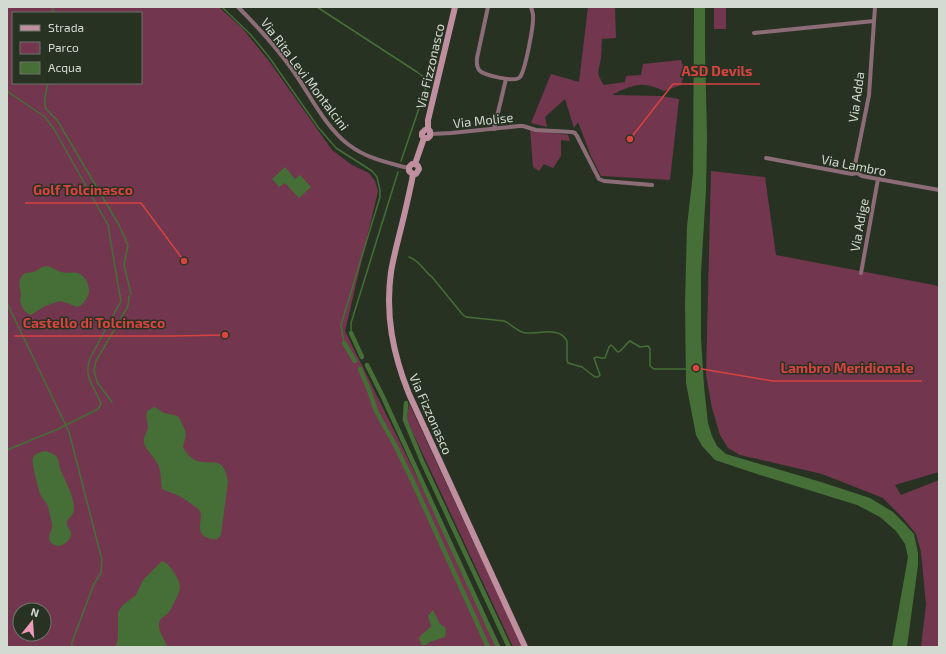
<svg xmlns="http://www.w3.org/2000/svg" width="946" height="654" font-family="'Exo 2',sans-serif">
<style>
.green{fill:#72374e;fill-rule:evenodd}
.water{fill:#466e37}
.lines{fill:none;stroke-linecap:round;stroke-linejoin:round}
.stream{stroke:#466e37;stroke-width:1.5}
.canal{stroke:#466e37;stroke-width:4.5}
.street{stroke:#8c6c76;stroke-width:4}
.secondary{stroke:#c08f9f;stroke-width:6}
.labels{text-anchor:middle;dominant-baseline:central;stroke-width:3;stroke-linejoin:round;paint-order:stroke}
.street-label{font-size:13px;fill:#d3dad1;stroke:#273223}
.leader{fill:none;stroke:#d64341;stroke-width:1.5}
.callout-dot{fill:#d64341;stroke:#273223;stroke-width:1.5}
.callout-label{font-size:14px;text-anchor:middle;font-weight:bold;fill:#d64341;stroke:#273223;stroke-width:3;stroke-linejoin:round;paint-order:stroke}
</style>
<rect width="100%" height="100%" fill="#273223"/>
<g class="green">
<path d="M7,7H219L242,28L269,61L332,150L352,165L369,173L375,181L378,191L345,331L501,647H7ZM13,13H141V83H13ZM20,610H44V634H20Z"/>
<path d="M588,7H615L616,38L602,39C601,45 602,52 601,58C599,71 595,72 604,85L625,82L626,76L641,75L643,64L681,60L685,72L681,85L664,91C657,88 647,84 639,85C630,86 619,91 612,95L661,96L679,99L670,180L601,176L591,156L578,122L574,128L565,99L545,117L547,127L531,123L551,74L579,82Z"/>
<rect x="714" y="7" width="12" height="22"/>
<polygon points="530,129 537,131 568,135 570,141 561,140 561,156 553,168 544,164 539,171 533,167"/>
<polygon points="711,171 765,177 776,255 939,286 939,472 895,485 901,495 939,480 939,647 921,647 926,605 921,552 916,534 903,518 883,498 822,474 740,455 728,448 720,435 712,408 706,375"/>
<polygon points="409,403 522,647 513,647 407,420"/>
</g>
<g class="water">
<polygon points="694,7 705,7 705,51 707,136 706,190 701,273 701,338 704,386 708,423 712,436 717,446 726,454 821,482 870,498 893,512 905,524 914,534 918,553 918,565 907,647 892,647 908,557 905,544 896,531 880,517 857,505 757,474 715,460 702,446 696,435 686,383 685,304 687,226 693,173"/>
<polygon points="285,167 295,179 300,175 311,187 299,198 285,183 279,187 272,179"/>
<path d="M47,266C52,267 56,270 61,272C67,274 74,271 80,274C87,278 91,289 88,296C85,301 83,305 77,307L67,303L60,301L45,306L31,315C25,313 21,307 20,300C20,300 21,295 21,294C20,288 17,279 24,274C27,272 32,273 36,271C41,268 40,267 47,266Z"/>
<path d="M155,407L164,413L174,415L179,417L185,430L186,435L183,447C197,473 214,455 223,467C226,471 227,477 228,482L221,535C218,539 216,541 211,539C190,533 207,517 198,509C192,504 186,500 179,496C174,493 168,492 162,489C161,482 161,473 159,467C156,458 146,451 144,443C143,437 147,433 148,427C148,422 145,416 147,412C149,409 152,408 155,407Z"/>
<path d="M46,451C49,452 54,454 57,457C59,460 59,465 60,469C65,481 74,495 74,509C75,516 66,518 67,524C67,528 72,530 71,535C69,544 56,551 50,541C47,536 53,531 52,524C51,518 49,512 48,506C46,502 43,499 41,496C39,491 31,462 33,458C35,453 41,452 46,451Z"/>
<path d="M162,561C168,563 172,569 175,574C183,587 180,591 174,603C172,606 171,610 169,612C166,616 160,617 159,623C158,632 165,639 167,647H116L118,637V612L123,605L136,595L143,580Z"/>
<path d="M433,610L440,624L445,627L446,631L445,637L430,642L426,645H422L419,639C421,633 427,632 431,626L428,616Z"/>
</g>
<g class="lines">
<g class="stream">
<polyline points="222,7 251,35 269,57 318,127 336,148 372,171 377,177 380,190 380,197 341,325 344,343"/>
<polyline points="317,7 417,72 425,78 428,82 401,161"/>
<polyline points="53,13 53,7"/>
<polyline points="48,83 45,97 45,105 46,109 57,120 119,225 128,245 124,265 131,294"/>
<path d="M7,91L45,117L54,129L108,225L118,285L121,301L90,358C83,379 95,386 101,404L98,409L58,429L7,450"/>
<path d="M409,257C419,260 424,271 432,277L463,315L466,317L504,321C512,324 517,332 526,333C540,334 559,326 567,341V360L568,363L582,367L595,377H598L600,375L594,358L597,357L601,358H605L609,347L611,345C614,347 615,350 618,352C623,350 625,344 630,341L640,347L648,346L650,349V366L654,369H687"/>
<polyline points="7,303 69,432 102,560 101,573 94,584 72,642 72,647"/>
<polyline points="351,333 351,323 398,172"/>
<polyline points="112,402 97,382 94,370 96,361 128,306 129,296"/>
</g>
<g class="canal">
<polyline points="351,333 362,357"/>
<polyline points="344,343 355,361"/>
<polyline points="367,365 383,397 498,647"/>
<polyline points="360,369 369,390 376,411 395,445 413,482 488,647"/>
<polyline points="406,403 405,420 422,461 509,647"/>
</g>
<g class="street">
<path d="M238,7C258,27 277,48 294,72C310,95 326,128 349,145C366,158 388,163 408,168"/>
<path d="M488,7L477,58C477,62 476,66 479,70C483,75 515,83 520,77C525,71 534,25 533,16C533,13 532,10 531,7"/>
<polyline points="754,33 874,21"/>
<polyline points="494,129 506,79"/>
<polyline points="431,134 451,133 519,126 523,126 536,130 572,132 575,133 577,136 599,179 604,181 652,185"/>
<polyline points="766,158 852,174 857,173 862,176 878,179 939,190"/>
<polyline points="857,173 855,170 855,165 869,95 874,21 875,7"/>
<polyline points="861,273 878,179"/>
</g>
<g class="secondary">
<polyline points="424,138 428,138 430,136 430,131 428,129 428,120 455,7"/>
<polyline points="415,164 424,138 422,136 422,133 425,130 428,129"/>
<path d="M413,174L412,180C408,199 404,217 399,236C396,248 393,260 391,272C385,315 393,354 409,394L525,647"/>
<polyline points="413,174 409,171 409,167 412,164 415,164"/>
<polyline points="413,174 416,174 419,169 418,166 415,164"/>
</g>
</g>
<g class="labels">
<g class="street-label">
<text transform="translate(430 66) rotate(-77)">Via Fizzonasco</text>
<text transform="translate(305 74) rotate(53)">Via Rita Levi Montalcini</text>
<text transform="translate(856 97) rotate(-82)">Via Adda</text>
<text transform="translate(483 120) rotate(-6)">Via Molise</text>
<text transform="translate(854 165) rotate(11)">Via Lambro</text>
<text transform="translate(859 225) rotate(-80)">Via Adige</text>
<text transform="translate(431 414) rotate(66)">Via Fizzonasco</text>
</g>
</g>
<path class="leader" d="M630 139L673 84H760M184 261L141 203H25M225 335L173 336H14M696 368L773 381H922"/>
<g class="callout-dot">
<circle cx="630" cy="139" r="4"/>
<circle cx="184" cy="261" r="4"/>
<circle cx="225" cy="335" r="4"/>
<circle cx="696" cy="368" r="4"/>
</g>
<g class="callout-label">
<text x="717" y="76">ASD Devils</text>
<text x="83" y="195">Golf Tolcinasco</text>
<text x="94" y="328">Castello di Tolcinasco</text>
<text x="847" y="373">Lambro Meridionale</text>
</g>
<rect width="946" height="654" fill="none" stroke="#d3dad1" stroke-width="16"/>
<rect x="12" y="12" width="130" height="72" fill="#273223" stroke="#6c7569"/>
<rect x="20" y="25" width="20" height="6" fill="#c08f9f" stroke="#6c7569"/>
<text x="48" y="32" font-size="12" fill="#d3dad1">Strada</text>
<rect x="20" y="42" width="20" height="12" fill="#72374e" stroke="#6c7569"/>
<text x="48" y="52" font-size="12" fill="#d3dad1">Parco</text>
<rect x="20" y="62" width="20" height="12" fill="#466e37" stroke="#6c7569"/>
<text x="48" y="72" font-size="12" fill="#d3dad1">Acqua</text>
<g transform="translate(32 622) rotate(17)"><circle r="19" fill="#273223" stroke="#6c7569"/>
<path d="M0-3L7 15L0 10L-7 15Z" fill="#ef9ab8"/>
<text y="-6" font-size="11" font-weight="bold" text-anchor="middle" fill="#d3dad1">N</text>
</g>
</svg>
